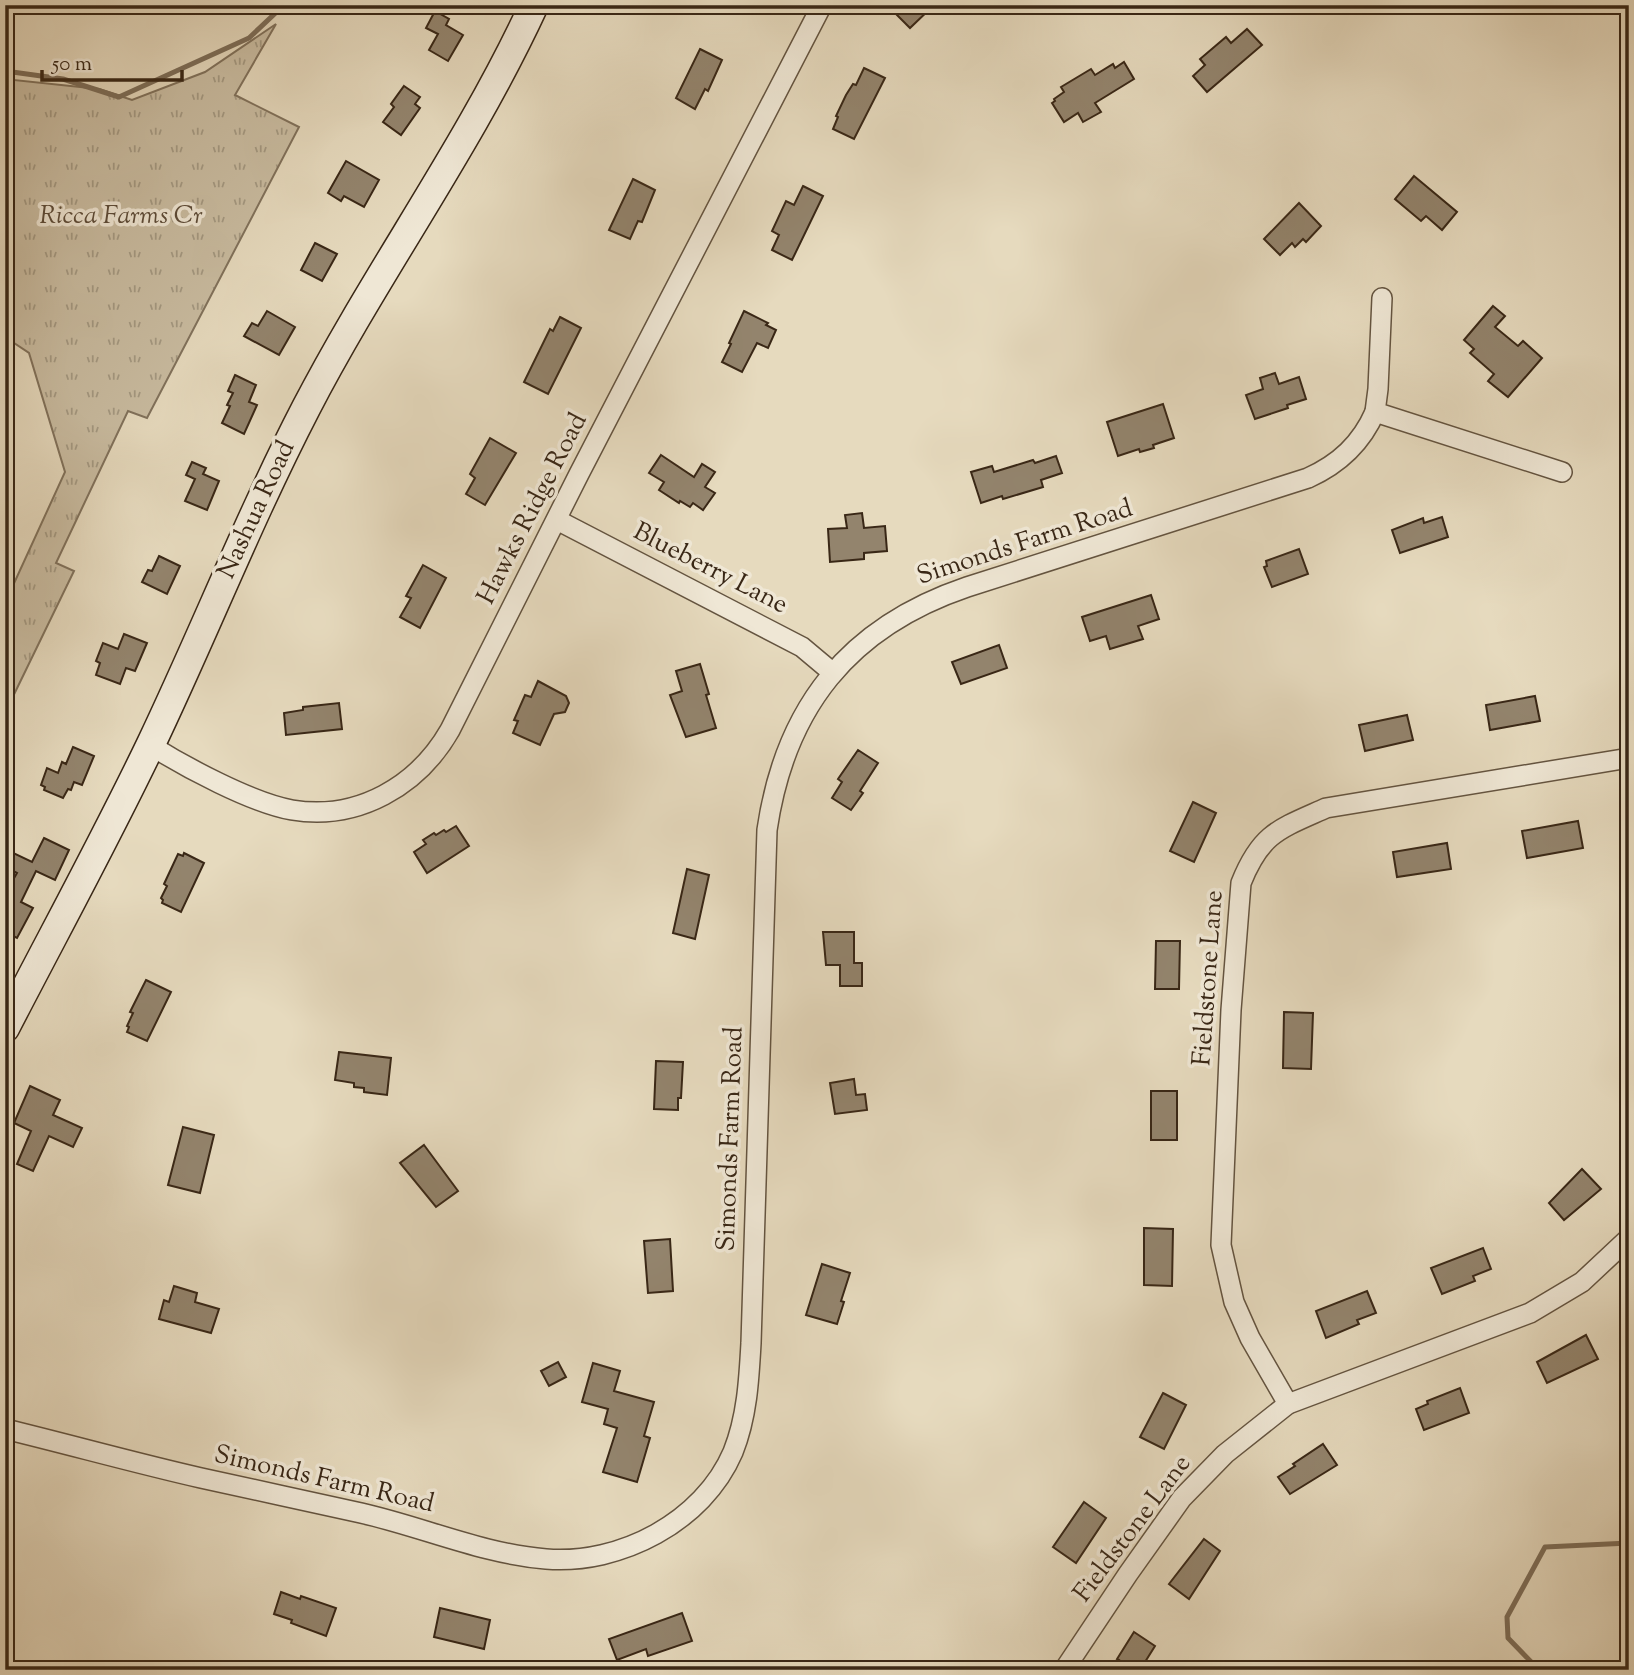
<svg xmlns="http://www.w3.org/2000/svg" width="1634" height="1675" font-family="'Sorts Mill Goudy',serif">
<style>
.park{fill:url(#park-tufts);stroke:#81725c;stroke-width:2}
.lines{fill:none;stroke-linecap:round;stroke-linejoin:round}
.stream{stroke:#7d6e59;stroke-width:5}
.building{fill:#93846d;stroke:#392716;stroke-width:2}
.street-casing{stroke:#645440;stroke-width:22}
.secondary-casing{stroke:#392716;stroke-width:31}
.street{stroke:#efe7d5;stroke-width:19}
.secondary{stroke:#efe7d5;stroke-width:28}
.labels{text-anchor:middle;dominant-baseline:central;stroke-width:7;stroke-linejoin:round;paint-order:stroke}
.park-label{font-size:26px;font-style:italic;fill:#5d4c39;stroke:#efe7d5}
.street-label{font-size:26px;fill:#392716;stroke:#efe7d5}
</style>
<defs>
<pattern id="park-tufts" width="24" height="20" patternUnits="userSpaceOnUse" patternTransform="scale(1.75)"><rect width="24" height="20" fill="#c9bca1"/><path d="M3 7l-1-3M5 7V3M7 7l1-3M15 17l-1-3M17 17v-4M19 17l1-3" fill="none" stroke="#a49982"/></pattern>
</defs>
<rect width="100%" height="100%" fill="#e6dabe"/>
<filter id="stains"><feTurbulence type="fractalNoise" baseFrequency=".00286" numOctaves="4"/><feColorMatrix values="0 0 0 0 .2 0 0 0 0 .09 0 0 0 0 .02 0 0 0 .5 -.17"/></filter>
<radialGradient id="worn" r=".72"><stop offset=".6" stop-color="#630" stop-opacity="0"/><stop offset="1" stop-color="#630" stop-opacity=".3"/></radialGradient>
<polygon class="park" points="276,24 235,95 299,127 147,418 128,411 56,563 74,571 5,713 5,603 65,472 29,353 5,337 5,79 99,89 132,100 205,72"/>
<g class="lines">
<g class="stream">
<polyline points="5,71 63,79 119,97 249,38 284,5"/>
<polyline points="1539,1670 1508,1638 1507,1617 1545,1547 1629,1543"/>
</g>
</g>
<g class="building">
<polygon points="904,5 934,5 910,28 895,13"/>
<polygon points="435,11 449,19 446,25 463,35 448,61 429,50 438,34 426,28"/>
<polygon points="1247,29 1262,45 1207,92 1193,76 1205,65 1200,59 1226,37 1231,43"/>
<polygon points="700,49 722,60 708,91 705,89 695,109 676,98"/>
<polygon points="1124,62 1134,79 1095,103 1101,112 1083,122 1078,113 1064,122 1052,103 1055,101 1054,99 1064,92 1061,87 1091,69 1095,75 1113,64 1115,68"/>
<polygon points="864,68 885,78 854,139 833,129 838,117 836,116 846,95 853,84 856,85"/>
<polygon points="404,86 420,97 415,104 420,108 401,135 383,122 394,107 391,104"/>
<polygon points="346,161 379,180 364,207 344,196 341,201 328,193"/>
<polygon points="1414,176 1457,212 1442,230 1426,216 1421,221 1395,199"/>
<polygon points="633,179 655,190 642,222 638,221 630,239 609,230"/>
<polygon points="803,186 823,196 792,260 772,250 779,235 772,231 786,201 794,205"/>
<polygon points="1299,203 1321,226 1306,242 1303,239 1295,247 1292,243 1280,255 1264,239"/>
<polygon points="315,243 337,254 322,281 301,270"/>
<polygon points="1493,306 1505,316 1495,327 1518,346 1523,341 1542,358 1508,397 1488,381 1494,374 1470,353 1474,349 1464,340"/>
<polygon points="267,311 295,327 279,355 244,336 252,323 258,326"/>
<polygon points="744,311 768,323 766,325 776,330 768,348 757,343 742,372 722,362 731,344 729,343"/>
<polygon points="560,317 581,328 548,394 524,382 550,329 553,331"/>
<polygon points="1275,373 1279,384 1299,377 1306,399 1287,405 1288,408 1255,419 1246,395 1263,389 1260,378"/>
<polygon points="235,375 256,385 249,402 257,405 244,434 222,423 230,406 227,405 233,393 228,391"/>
<polygon points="1163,404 1174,438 1153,445 1154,448 1140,452 1139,449 1118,456 1107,422"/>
<polygon points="490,438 516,453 485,505 466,494 475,478 470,474"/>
<polygon points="661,455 694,477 702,464 715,472 705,487 715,493 703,510 693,503 690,507 680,501 679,503 659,490 664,482 649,473"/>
<polygon points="1056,456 1062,473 1041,480 1043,487 1003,499 1002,496 981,503 971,472 992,466 994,472 1033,460 1035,463"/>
<polygon points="192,462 206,468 203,474 219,481 207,510 185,501 195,479 186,475"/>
<polygon points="862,513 864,528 885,526 887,551 864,553 864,559 830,562 828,529 847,528 845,515"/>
<polygon points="1442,517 1448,537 1400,553 1392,530 1423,518 1424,523"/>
<polygon points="1299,549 1308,574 1272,587 1264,567 1267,566 1266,561"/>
<polygon points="159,556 180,566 167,594 142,582 148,570 152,571"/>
<polygon points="423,565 446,578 420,628 400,617 411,598 406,596"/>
<polygon points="1151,595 1159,619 1138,626 1143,639 1110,649 1106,636 1090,641 1082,617"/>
<polygon points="124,634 147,643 135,671 126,668 120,684 96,675 100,663 96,661 103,643 118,649"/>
<polygon points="999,645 1007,668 961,684 952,662"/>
<polygon points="700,664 709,694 706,695 716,728 686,737 670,695 682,691 676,671"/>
<polygon points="538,681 566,696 569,703 565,712 554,714 540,745 513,733 518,721 514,720 525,695 531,697"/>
<polygon points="1535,696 1540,721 1490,730 1486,705"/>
<polygon points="339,703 342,729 286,735 284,713 303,710 303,707"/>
<polygon points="1407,715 1413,740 1365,751 1359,725"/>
<polygon points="73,747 94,756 82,785 74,782 71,790 68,789 63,798 44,790 45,787 41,785 47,768 58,773 62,762 66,764"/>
<polygon points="858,750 878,763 860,791 863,793 851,810 832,798 842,782 838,779"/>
<polygon points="1193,802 1216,813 1194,862 1170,851"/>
<polygon points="1578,821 1583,848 1527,858 1522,831"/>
<polygon points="456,826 469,846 427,873 414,852 426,844 423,840 434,833 436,835 444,830 446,832"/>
<polygon points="44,838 69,850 55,880 36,871 21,902 33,908 17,938 5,932 5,894 17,873 5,867 5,849 32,862"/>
<polygon points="1447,843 1451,869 1397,877 1393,852"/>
<polygon points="184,853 204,863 181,912 162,903 163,900 161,898 167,886 164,884 178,854 183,856"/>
<polygon points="687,869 709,875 695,939 673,933"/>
<polygon points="823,932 854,932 854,963 862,963 862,986 840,986 840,965 826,965"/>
<polygon points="1156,941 1180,941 1179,989 1155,989"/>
<polygon points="146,980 171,992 147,1041 127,1032 129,1027 127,1026 133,1013 130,1012"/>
<polygon points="1284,1012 1313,1013 1311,1069 1283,1068"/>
<polygon points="339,1052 391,1058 387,1095 364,1092 364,1088 354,1087 354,1083 335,1080"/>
<polygon points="656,1061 683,1062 681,1098 678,1098 678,1110 654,1109"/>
<polygon points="854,1079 856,1095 865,1094 867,1110 835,1114 830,1083"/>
<polygon points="30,1086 60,1100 53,1115 82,1128 73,1147 49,1136 33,1171 17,1164 31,1131 14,1123"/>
<rect x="1151" y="1091" width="26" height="49"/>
<polygon points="183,1127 214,1135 200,1193 168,1185"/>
<polygon points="424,1145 458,1191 436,1207 400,1163"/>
<polygon points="1582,1169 1601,1189 1564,1220 1549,1203"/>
<polygon points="1144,1228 1173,1229 1172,1286 1144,1285"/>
<polygon points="670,1239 673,1291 648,1293 644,1241"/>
<polygon points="1483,1248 1491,1269 1473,1276 1475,1281 1442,1294 1431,1268"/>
<polygon points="822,1264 850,1273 841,1301 844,1302 837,1324 806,1315"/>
<polygon points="174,1286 197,1293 195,1302 219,1309 211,1333 159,1319 164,1300 169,1302"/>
<polygon points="1367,1291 1376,1313 1357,1320 1359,1324 1326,1338 1316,1311"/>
<polygon points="1586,1335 1598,1359 1547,1383 1537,1362"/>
<polygon points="558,1362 566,1377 549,1386 541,1371"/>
<polygon points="593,1363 620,1371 614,1391 654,1402 644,1436 650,1438 637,1482 603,1472 617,1428 604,1424 608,1409 582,1402"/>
<polygon points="1460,1388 1469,1413 1424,1430 1416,1409 1428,1404 1427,1401"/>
<polygon points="1163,1393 1186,1405 1164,1449 1140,1437"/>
<polygon points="1323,1444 1337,1465 1290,1494 1278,1477 1295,1466 1293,1464"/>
<polygon points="1084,1502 1106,1518 1076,1563 1053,1547"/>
<polygon points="1204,1539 1220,1551 1189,1599 1169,1584"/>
<polygon points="281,1592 300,1599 301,1596 336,1608 326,1636 291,1623 292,1620 274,1614"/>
<polygon points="440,1608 490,1620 484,1649 434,1637"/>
<polygon points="682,1613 692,1641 648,1656 646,1649 617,1660 609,1639"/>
<polygon points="1134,1632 1155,1646 1140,1670 1113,1670 1119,1660 1117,1659"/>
</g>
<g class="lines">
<defs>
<g id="street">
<polyline points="1382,298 1378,389 1375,412 1562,472"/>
<polyline points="557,520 802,647 833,673"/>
<path d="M150,745C185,767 252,803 292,810C358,821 418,786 450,730L579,474L822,5"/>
<path d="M1288,1404L1250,1338L1234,1302L1221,1245L1231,1010L1241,883C1261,833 1279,829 1326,808L1629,758"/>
<path d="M5,1429C71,1445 135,1463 201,1478C254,1490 308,1501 361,1513C423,1527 483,1554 546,1559C620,1565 703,1522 733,1452C747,1417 749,1380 751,1343L767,830C785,707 849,627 967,587L1308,478C1339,464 1361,444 1375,412"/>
<polyline points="1064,1670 1128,1574 1182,1498 1225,1454 1288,1404 1530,1313 1582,1282 1629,1238"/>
</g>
<path id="secondary" d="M5,1028C54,933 105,840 151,744C204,633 249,518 306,408C377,271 469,146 534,5"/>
</defs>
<use href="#street" class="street-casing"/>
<use href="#secondary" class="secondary-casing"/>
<use href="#street" class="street"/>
<use href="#secondary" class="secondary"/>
</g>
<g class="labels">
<g class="park-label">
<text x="121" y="216">Ricca Farms Cr</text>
</g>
<g class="street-label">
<text transform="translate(533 509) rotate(-63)">Hawks Ridge Road</text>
<text transform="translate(257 510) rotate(-65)">Nashua Road</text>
<text transform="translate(1025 543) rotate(-18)">Simonds Farm Road</text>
<text transform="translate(710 569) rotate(27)">Blueberry Lane</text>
<text transform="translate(1209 978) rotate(-86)">Fieldstone Lane</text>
<text transform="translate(731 1139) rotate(-88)">Simonds Farm Road</text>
<text transform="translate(324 1480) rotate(13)">Simonds Farm Road</text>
<text transform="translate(1133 1529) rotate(-53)">Fieldstone Lane</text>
</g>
</g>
<rect width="1634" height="1675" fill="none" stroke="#e6dabe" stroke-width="28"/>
<rect x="7" y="7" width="1620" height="1661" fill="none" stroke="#392716" stroke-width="3.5"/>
<rect x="14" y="14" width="1606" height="1647" fill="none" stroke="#392716" stroke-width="2"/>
<path d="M42 70v10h140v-10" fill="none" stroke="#392716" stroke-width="3.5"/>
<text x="52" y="70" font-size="21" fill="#392716" stroke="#efe7d5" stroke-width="5" paint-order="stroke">50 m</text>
<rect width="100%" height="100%" filter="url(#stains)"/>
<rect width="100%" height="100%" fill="url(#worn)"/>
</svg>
